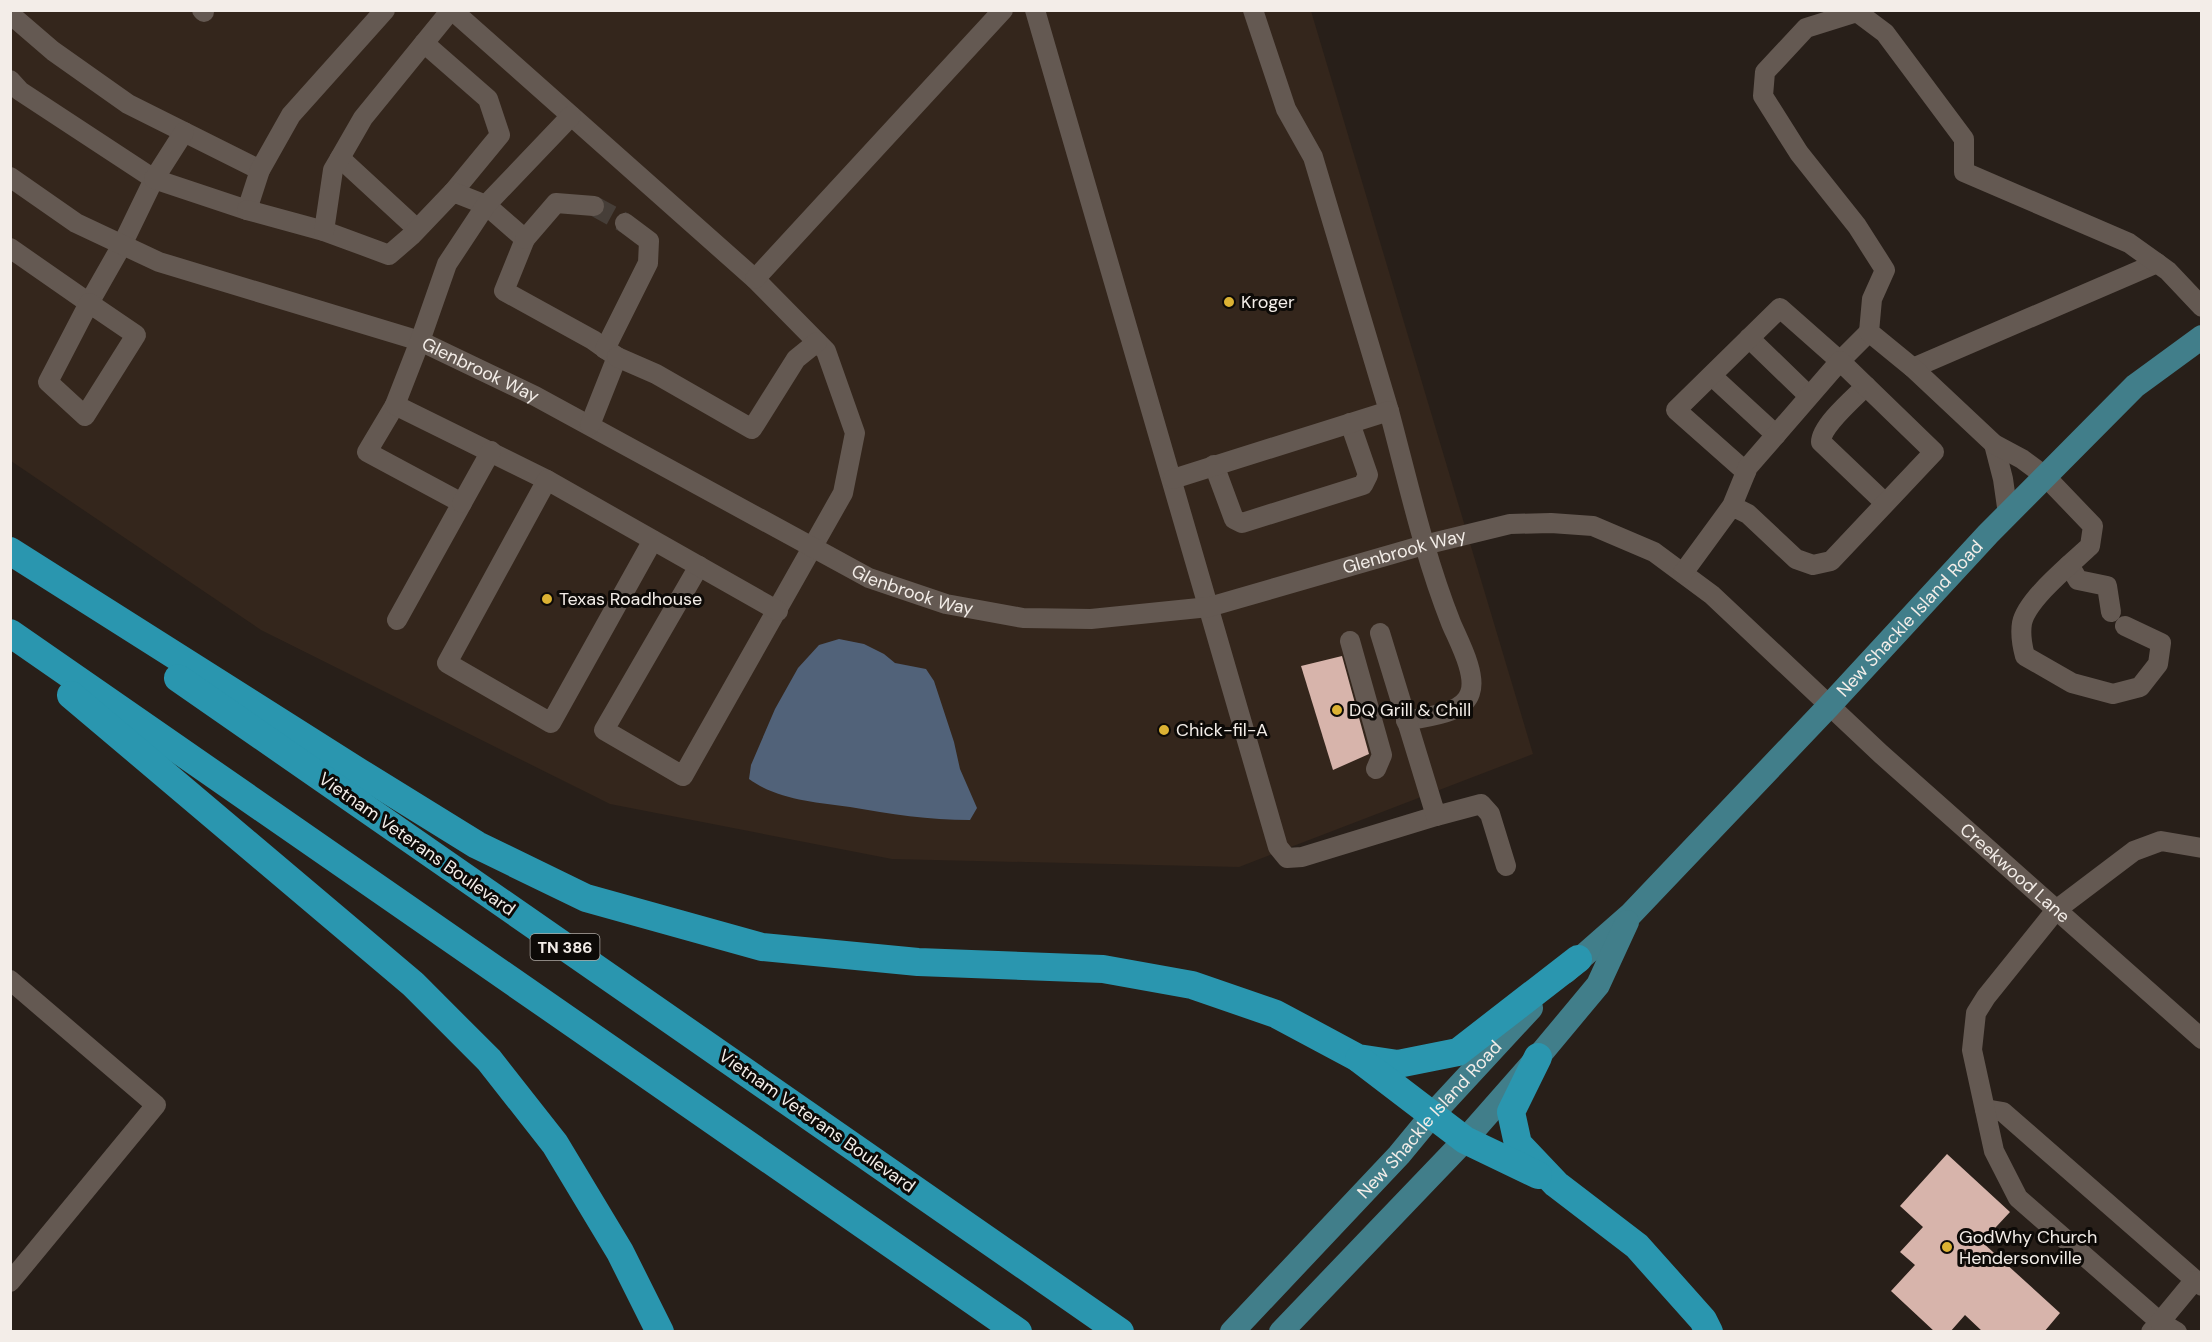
<svg xmlns="http://www.w3.org/2000/svg" width="2212" height="1342" font-family="'DM Sans',sans-serif">
<style>
.built{fill:#34261c}
.water{fill:#516279}
.building{fill:#d7b4ab}
.lines{fill:none;stroke-linecap:round;stroke-linejoin:round}
.minor-tunnel{stroke:#463e38;stroke-width:20;stroke-dasharray:20 10;stroke-linecap:butt}
.minor{stroke:#645952;stroke-width:20}
.major{stroke:#417e8a;stroke-width:24}
.highway{stroke:#2a96af;stroke-width:28}
.poi-dot{fill:#dcb233;stroke:#0d0a07;stroke-width:2}
.labels{text-anchor:middle;dominant-baseline:central;stroke-width:6;stroke-linejoin:round;paint-order:stroke}
.shield{fill:#0d0a07;stroke:#aea9a4;stroke-width:1.5}
.shield-label{font-size:16px;font-weight:bold;fill:#f3ede8}
.poi-label{font-size:18px;fill:#f3ede8;stroke:#0d0a07;text-anchor:start}
.street-label{font-size:18px;fill:#f3ede8;stroke:#0d0a07}
</style>
<rect width="100%" height="100%" fill="#281f19"/>
<polygon class="built" points="10,11 1311,11 1533,754 1239,867 892,859 610,804 261,630 11,461"/>
<path class="water" d="M839,639L864,644L884,654L895,663L926,669L934,681L954,742L960,769L977,808L970,820C929,820 890,814 850,807C815,802 778,800 749,779L751,765L775,709L798,668L819,645Z"/>
<g class="building">
<polygon points="1342,656 1369,754 1333,770 1301,666"/>
<polygon points="1947,1154 2010,1212 1982,1242 2060,1313 2044,1332 1983,1332 1965,1315 1950,1332 1935,1332 1891,1291 1915,1265 1900,1252 1923,1227 1900,1206"/>
</g>
<g class="lines">
<polyline class="minor-tunnel" points="594,206 625,223"/>
<g class="minor">
<polyline points="202,10 204,12"/>
<polyline points="452,10 755,279 826,351 855,433 843,493 683,776 604,730 699,566"/>
<polyline points="1035,10 1278,847 1287,858 1302,857 1436,816"/>
<polyline points="1253,10 1286,109 1313,157 1389,411"/>
<polyline points="10,14 53,51 128,104 260,170"/>
<polyline points="424,43 488,99 500,135 453,192"/>
<polyline points="10,80 20,91 154,179 122,245 89,303 10,248"/>
<polyline points="184,132 154,179 247,210 260,170 291,115 385,10"/>
<polyline points="340,158 417,229"/>
<path id="s1" d="M10,177L76,223L159,262L420,341L535,396L869,578L946,604L1023,618L1091,619L1209,607L1424,545L1510,524L1551,523L1593,526L1654,552L1712,595L1881,754L2202,1039"/>
<polyline points="247,210 324,231 389,255 411,236 453,192 486,205 525,239 504,291 593,340 617,357 590,425"/>
<polyline points="324,231 333,170 340,158 363,118 451,10"/>
<polyline points="525,239 556,203 594,206"/>
<polyline points="755,279 1003,10"/>
<polygon points="89,303 136,335 85,416 48,382"/>
<polyline points="1749,338 1809,396"/>
<polyline points="605,349 648,263 649,241 625,223"/>
<polyline points="617,357 656,374 752,429 796,359 817,342"/>
<polyline points="1913,368 2157,263"/>
<polyline points="1712,376 1776,435"/>
<path d="M1866,386C1854,398 1821,426 1821,442L1885,503"/>
<polyline points="395,405 367,452 462,503 397,620"/>
<polyline points="1994,444 2003,479 2008,514"/>
<polyline points="1214,465 1234,519 1242,523 1363,485 1368,475 1350,423"/>
<polyline points="1746,472 1676,410 1780,308 1840,361 1869,332"/>
<path d="M1173,479L1389,411C1408,482 1424,555 1451,623C1458,640 1477,674 1470,693C1463,715 1425,716 1406,721"/>
<polyline points="547,480 395,405 420,341 447,264 486,205 571,116"/>
<polyline points="462,503 491,451"/>
<polyline points="653,540 551,723 447,663 547,480 778,611"/>
<polyline points="2069,565 2078,580 2107,586 2111,612"/>
<polyline points="1683,573 1732,506 1748,467 1840,361 1934,452 1831,561 1813,565 1796,559 1748,514 1732,506"/>
<path d="M2125,626L2161,643L2158,664L2140,687L2113,694L2072,683L2025,656C2022,645 2020,635 2022,623C2027,599 2072,563 2090,546L2093,526L2045,476L2022,459L1994,444L1913,368L1869,332L1872,299L1885,270L1857,226L1799,153L1763,96L1765,72L1806,28L1857,12L1885,33L1964,139V172L2129,243L2168,271L2202,307"/>
<polyline points="1380,633 1436,816 1481,804 1490,814 1506,866"/>
<polyline points="1350,641 1382,755 1376,769"/>
<polyline points="10,980 156,1105 10,1282"/>
<polyline points="1985,1109 2003,1112 2202,1286"/>
<polyline points="2151,1332 2160,1322 2018,1198 1994,1151 1972,1050 1976,1013 1986,997 2056,910 2134,851 2161,841 2202,848"/>
<polyline points="2177,1332 2160,1322 2194,1281"/>
</g>
<g class="major">
<path id="s2" d="M1565,972L1631,914L1829,706L1988,534L2135,386L2202,337"/>
<path id="s3" d="M1232,1332L1399,1155L1432,1115L1531,1008"/>
<polyline points="1281,1332 1465,1140 1538,1057 1598,985 1627,922"/>
</g>
<g class="highway">
<polyline points="10,551 359,772 477,845 586,898 762,947 918,962 1103,969 1192,985 1276,1014 1358,1058 1398,1064 1458,1052 1578,959"/>
<polyline points="10,633 1018,1332"/>
<polyline points="178,678 1120,1332"/>
<polyline points="71,695 413,984 489,1060 555,1144 620,1252 660,1332"/>
<polyline points="1538,1057 1511,1112 1518,1144 1556,1184 1637,1246 1703,1320 1709,1332"/>
<polyline points="1359,1059 1465,1140 1538,1175"/>
</g>
</g>
<g class="poi-dot">
<circle cx="1229" cy="302" r="6"/>
<circle cx="547" cy="599" r="6"/>
<circle cx="1337" cy="710" r="6"/>
<circle cx="1164" cy="730" r="6"/>
<circle cx="1947" cy="1247" r="6"/>
</g>
<g class="labels">
<rect class="shield" x="530.5" y="934" width="69" height="26" rx="4.5"/>
<g class="shield-label">
<text x="565" y="947">TN 386</text>
</g>
<g class="poi-label">
<text x="1241" y="302">Kroger</text>
<text x="559" y="599">Texas Roadhouse</text>
<text x="1349" y="710">DQ Grill &amp; Chill</text>
<text x="1176" y="730">Chick-fil-A</text>
<text x="1959" y="1237">GodWhy Church<tspan x="1959" dy="21">Hendersonville</tspan></text>
</g>
<g class="street-label">
<text stroke="none"><textPath href="#s1" startOffset="512">Glenbrook Way</textPath></text>
<text stroke="none"><textPath href="#s1" startOffset="1502">Glenbrook Way</textPath></text>
<text stroke="none"><textPath href="#s1" startOffset="998">Glenbrook Way</textPath></text>
<text stroke="none"><textPath href="#s2" startOffset="494">New Shackle Island Road</textPath></text>
<text transform="translate(417 844) rotate(35)">Vietnam Veterans Boulevard</text>
<text stroke="none"><textPath href="#s1" startOffset="2244">Creekwood Lane</textPath></text>
<text stroke="none"><textPath href="#s3" startOffset="290">New Shackle Island Road</textPath></text>
<text transform="translate(817 1121) rotate(35)">Vietnam Veterans Boulevard</text>
</g>
</g>
<rect width="2212" height="1342" fill="none" stroke="#f3ede8" stroke-width="24"/>
</svg>
